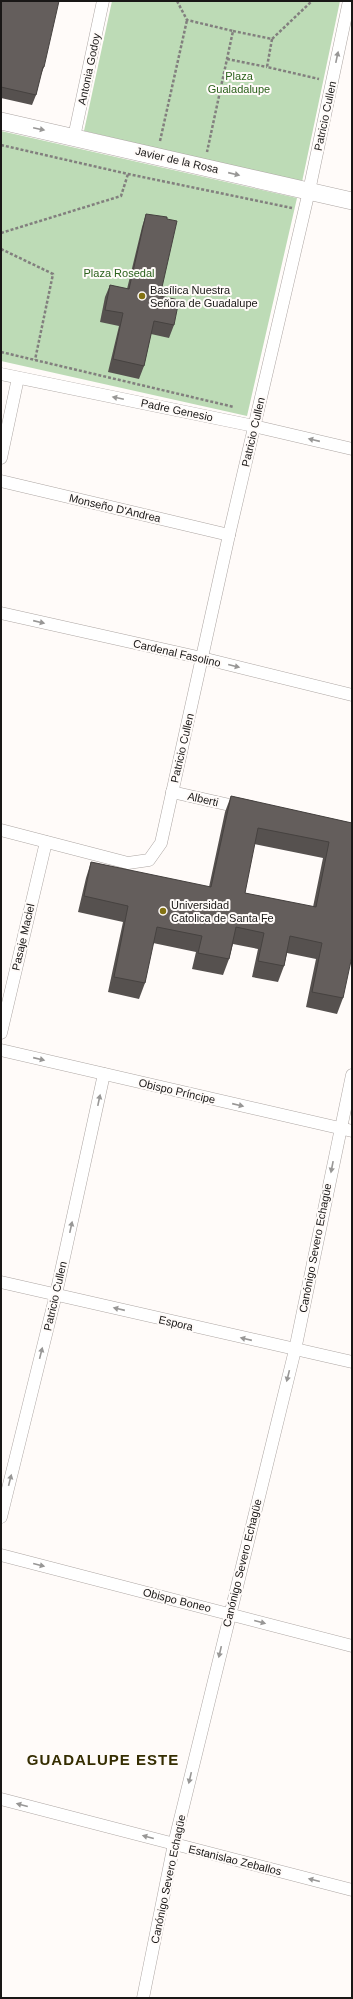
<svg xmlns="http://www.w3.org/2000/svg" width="353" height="1999" font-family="Arial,sans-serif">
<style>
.green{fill:#bddbb6}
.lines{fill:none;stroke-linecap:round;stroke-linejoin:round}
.street-casing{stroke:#ada6a3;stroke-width:13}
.secondary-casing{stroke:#ada6a3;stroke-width:18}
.path{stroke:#827f7e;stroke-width:2.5;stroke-dasharray:3 2;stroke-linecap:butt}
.street{stroke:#fff;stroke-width:12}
.secondary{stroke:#fff;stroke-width:17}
.wall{fill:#56514f;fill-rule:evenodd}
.building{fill:#645e5c;stroke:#464240;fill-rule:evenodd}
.oneway{fill:#989796}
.poi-dot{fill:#837213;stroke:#fffbf9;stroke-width:1.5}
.labels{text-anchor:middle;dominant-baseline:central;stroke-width:4;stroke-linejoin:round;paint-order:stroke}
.street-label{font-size:11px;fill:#191716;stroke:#fffbf9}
.park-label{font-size:11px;fill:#2b611c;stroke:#fffbf9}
.poi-label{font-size:11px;fill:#191716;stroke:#fffbf9;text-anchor:start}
.district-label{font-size:15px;font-weight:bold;letter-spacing:1px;fill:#352d01;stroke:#fffbf9}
</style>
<rect width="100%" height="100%" fill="#fffbf9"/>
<g class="green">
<polygon points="112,1 340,1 302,182 84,131"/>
<polygon points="1,131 297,198 247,416 1,361"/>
</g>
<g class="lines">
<defs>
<g id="street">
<polyline points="74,137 103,1"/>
<polyline points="1,374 254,426 352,449"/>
<polyline points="1,458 18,378"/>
<polyline points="1,481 229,535"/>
<polyline points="1,613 202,658 352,695"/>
<polyline points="172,792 243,808"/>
<polyline points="1,830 128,863 149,860 161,843 229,535 309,191 349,1"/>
<polyline points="1,1033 46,842"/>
<polyline points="1,1050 352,1131"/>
<polyline points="1,1282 352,1362"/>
<polyline points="1,1517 56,1294 104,1074"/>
<polyline points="1,1555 352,1646"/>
<polyline points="1,1799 352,1890"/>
<polyline points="143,1998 174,1844 295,1350 352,1075"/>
</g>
<polyline id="secondary" points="1,121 352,201"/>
</defs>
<use href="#street" class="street-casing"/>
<use href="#secondary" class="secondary-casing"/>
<g class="path">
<polyline points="177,1 187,20 233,31 207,152"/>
<polyline points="233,31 272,39 312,1"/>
<polyline points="272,39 267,67 319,79"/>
<polyline points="227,59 267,67"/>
<polyline points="160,141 187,20"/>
<polyline points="1,145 128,174 292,208"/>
<polyline points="1,233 121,196 128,174"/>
<polyline points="1,249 53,274 35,360"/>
<polyline points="1,352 234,407"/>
</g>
<use href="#street" class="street"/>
<use href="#secondary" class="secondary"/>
</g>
<g class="wall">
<polygon points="1,1 44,67 40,77 36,95 32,105 1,98"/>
<polygon points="146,214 160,296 174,325 169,338 151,334 144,366 139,379 108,372 119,326 100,322 105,297 110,285 127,289 142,227"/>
<path d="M231,796L352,823L343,998L337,1014L306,1007L316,959L287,953L284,966L278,982L252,977L258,949L233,944L229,959L223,975L192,969L196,952L153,943L145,983L139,999L108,992L123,922L78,912L86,878L91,862L209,887L225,812ZM254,844L323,858L313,907L245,893Z"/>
</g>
<g class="building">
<polygon points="1,1 59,1 44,67 43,67 36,95 1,87"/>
<polygon points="146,214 167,217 167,219 177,221 160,296 179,300 174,325 154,321 144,366 113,359 123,313 105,310 110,285 129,289"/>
<path d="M231,796L352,823V956L343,998L312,992L322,943L290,936L284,966L258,961L264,933L236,927L229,959L198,953L202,936L157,927L145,983L114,977L128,906L84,896L91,862L211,887ZM258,828L329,842L316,907L245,893Z"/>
</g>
<defs><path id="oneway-solid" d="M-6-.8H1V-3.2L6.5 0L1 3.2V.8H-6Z"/></defs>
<g class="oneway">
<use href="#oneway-solid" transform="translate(337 57) rotate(-78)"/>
<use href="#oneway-solid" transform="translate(39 129) rotate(12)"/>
<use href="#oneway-solid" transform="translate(234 174) rotate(13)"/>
<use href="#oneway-solid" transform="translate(118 398) rotate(-168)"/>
<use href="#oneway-solid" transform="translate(314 440) rotate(-167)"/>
<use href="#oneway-solid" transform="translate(39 622) rotate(13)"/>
<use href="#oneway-solid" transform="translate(234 666) rotate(14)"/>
<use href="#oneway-solid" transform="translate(39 1059) rotate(13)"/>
<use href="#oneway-solid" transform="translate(99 1100) rotate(-78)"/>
<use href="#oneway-solid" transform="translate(238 1105) rotate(13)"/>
<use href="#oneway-solid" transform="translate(332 1167) rotate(101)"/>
<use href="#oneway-solid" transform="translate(71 1227) rotate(-78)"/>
<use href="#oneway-solid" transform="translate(119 1309) rotate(-167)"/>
<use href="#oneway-solid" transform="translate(246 1339) rotate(-167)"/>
<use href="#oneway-solid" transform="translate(41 1353) rotate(-76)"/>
<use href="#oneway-solid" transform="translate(288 1376) rotate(104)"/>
<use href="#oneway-solid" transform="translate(10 1480) rotate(-76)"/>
<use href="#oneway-solid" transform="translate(39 1565) rotate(14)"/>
<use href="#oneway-solid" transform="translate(260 1622) rotate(15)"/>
<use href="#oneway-solid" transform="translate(220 1652) rotate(103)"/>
<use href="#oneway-solid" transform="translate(190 1778) rotate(103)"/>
<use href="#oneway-solid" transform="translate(22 1805) rotate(-165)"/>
<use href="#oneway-solid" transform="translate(148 1837) rotate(-165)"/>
<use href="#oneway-solid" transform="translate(314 1880) rotate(-166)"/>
</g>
<g class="poi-dot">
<circle cx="142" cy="296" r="4"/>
<circle cx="163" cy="911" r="4"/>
</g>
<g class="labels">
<g class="street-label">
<text transform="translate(89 69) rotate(-78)">Antonia Godoy</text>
<text transform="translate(325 116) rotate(-78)">Patricio Cullen</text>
<text transform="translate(177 160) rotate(13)">Javier de la Rosa</text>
<text transform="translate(177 410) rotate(12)">Padre Genesio</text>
<text transform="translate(253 432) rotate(-77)">Patricio Cullen</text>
<text transform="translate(115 508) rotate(13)">Monseño D'Andrea</text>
<text transform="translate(177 653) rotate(13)">Cardenal Fasolino</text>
<text transform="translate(182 748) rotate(-77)">Patricio Cullen</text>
<text transform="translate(203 799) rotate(13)">Alberti</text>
<text transform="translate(23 937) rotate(-77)">Pasaje Maciel</text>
<text transform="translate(177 1091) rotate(13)">Obispo Príncipe</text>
<text transform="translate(315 1248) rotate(-79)">Canónigo Severo Echagüe</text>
<text transform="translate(55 1296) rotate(-77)">Patricio Cullen</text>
<text transform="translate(176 1323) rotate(13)">Espora</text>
<text transform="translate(242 1563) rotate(-76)">Canónigo Severo Echagüe</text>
<text transform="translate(177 1600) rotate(14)">Obispo Boneo</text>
<text transform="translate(235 1860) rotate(14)">Estanislao Zeballos</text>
<text transform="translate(168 1879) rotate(-78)">Canónigo Severo Echagüe</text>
</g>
<g class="park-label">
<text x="239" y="76">Plaza<tspan x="239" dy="13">Gualadalupe</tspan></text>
<text x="119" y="273">Plaza Rosedal</text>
</g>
<g class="poi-label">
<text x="150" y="290">Basílica Nuestra<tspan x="150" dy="13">Señora de Guadalupe</tspan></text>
<text x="171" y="905">Universidad<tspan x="171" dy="13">Catolica de Santa Fe</tspan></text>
</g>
<g class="district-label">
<text x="103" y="1759">GUADALUPE ESTE</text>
</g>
</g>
<rect width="353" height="1999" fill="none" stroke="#191716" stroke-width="4"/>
</svg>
